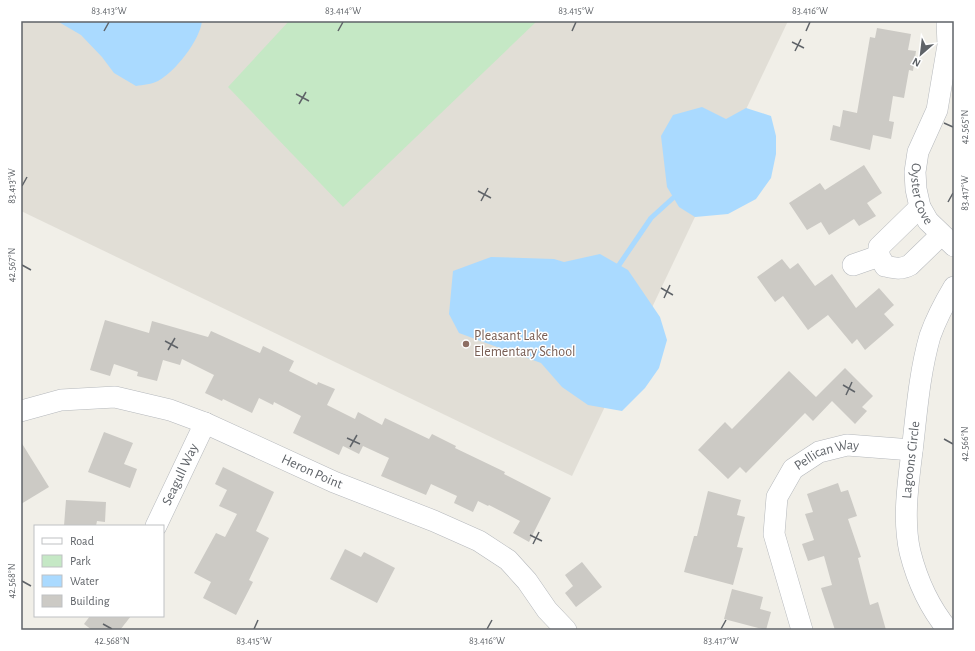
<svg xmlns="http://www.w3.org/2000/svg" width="975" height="651" font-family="'Alegreya Sans',sans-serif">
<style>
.education{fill:#e1ded6}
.green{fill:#c5e8c5}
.water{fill:#aadaff}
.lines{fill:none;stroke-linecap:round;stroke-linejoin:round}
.stream{stroke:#aadaff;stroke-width:5}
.building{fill:#cccac5}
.minor-casing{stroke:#b5b8bc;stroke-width:22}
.minor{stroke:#fff;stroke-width:21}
.ticks{fill:none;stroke:#5f6368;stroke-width:1.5}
.education-dot{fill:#8d6e63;stroke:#fff;stroke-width:1.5}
.labels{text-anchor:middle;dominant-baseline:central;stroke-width:3;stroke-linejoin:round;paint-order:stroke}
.street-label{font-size:14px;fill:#5f6368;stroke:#fff}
.education-label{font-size:14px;fill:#785e54;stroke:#fff;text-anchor:start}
.neatline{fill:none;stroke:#5f6368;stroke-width:1.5}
.ticks-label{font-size:10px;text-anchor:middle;fill:#5f6368}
</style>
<rect width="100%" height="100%" fill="#f1efe8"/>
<polygon class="education" points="21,21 788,21 572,476 21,211"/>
<polygon class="green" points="289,21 537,21 343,207 228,87"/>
<g class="water">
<path d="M57,21H202C200,40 175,72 158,81C152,84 143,85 136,86L114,73L102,57L81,35Z"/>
<polygon points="702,107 726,119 746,108 771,116 776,136 776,154 771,178 756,199 728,214 695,217 679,207 667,187 661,136 673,115"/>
<polygon points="600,254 628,270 660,317 667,340 659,368 645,388 622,411 588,405 562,387 541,363 459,333 449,314 453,271 491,257 554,259 564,262"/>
</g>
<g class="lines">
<polyline class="stream" points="619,265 651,218 673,198"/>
</g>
<g class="building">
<polygon points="877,28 911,34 908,50 916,51 913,71 909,70 904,98 893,96 889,121 894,122 891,139 873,135 870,150 830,140 833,125 840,127 843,110 857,113 870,37 875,38"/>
<polygon points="864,165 882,193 867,203 876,216 859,226 854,219 829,235 821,222 807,230 789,203 820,183 825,190"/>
<polygon points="782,259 790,269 798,263 815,286 832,274 856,308 879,288 894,305 884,314 894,325 865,350 857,339 852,344 828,315 808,330 783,296 775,302 757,277"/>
<polygon points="105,320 149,333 152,321 208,337 211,331 260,353 263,346 294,361 289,371 317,385 318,382 335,389 327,405 355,419 358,412 382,425 385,418 429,439 432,434 456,446 455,448 505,472 504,474 551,498 529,542 513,533 520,521 489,505 488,506 478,501 473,512 454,503 457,496 431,484 426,495 381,476 389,458 363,446 359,454 343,446 339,455 293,433 301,416 274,402 273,405 259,398 252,413 223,399 222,401 205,393 214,375 182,359 180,365 163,360 157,381 137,376 138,372 114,364 110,376 90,370"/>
<polygon points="845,368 873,396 862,407 867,411 855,424 832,401 813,421 805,413 746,473 740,467 728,479 698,450 725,422 732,429 789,371 816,397"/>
<polygon points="104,432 133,443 124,464 137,469 130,488 88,472"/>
<polygon points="21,442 49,487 21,504"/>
<polygon points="223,467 274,492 256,531 269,538 249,580 253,582 236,615 203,598 211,582 194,573 216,533 225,537 237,514 219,506 227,490 215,484"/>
<polygon points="838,483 841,492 848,490 857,516 848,519 861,557 858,558 870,605 878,602 886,630 835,630 821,588 832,585 824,556 808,561 802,544 814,540 805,514 813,512 807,494"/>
<polygon points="708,491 741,500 737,515 745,517 737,547 743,548 733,585 684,572 694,536 697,536"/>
<polygon points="66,500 106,502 105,522 97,521 96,526 64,526"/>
<polygon points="345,549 361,557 364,552 395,568 377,603 330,579"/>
<polygon points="582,562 602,587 576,607 565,593 573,586 565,575"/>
<polygon points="732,589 763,597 760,609 771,612 766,630 724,619"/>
<polygon points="90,616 131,616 120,630 92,630 84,624"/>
</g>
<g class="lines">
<defs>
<g id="minor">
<path id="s1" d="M947,21L948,45L937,110L918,152L915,172L916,189L920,207L928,221L954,246"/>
<path d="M920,207L879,247V256L885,266C894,268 901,270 910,265L941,235"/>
<polyline points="853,265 879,256"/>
<path id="s2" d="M21,411L61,400L115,397L170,410L205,423L334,482L434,521L479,541L508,560L527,581L547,610L566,630"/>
<path id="s3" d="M156,526L205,423"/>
<path id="s4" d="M802,630L774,534L777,497L793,469L819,452L847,445L912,450"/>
<path id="s5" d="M948,630C930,608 917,580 910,552C902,517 909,478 913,443C917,407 920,371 930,336C936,319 945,302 954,287"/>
</g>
</defs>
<use href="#minor" class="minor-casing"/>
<use href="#minor" class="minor"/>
</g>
<path class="ticks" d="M104,31L109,22M338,31L343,22M572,31L576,22M806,31L810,22M792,42L804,48M795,51L801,39M296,94L309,101M299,104L306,92M944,123L953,127M22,186L27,177M478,191L491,198M481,201L488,188M948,202L953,193M22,265L31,270M661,288L673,295M664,298L670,285M165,341L178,348M168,350L175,338M843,385L855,392M846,395L852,382M347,438L360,444M944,439L953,444M350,447L357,435M530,535L542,541M533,544L539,532M22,581L31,586M103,624L112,629M254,629L258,620M487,629L492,620M721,629L726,620"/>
<circle class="education-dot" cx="466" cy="344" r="4"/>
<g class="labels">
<g class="street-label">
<text stroke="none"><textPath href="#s1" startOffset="179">Oyster Cove</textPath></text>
<text stroke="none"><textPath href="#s4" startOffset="207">Pellican Way</textPath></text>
<text stroke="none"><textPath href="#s5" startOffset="180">Lagoons Circle</textPath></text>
<text stroke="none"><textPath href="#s2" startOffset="307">Heron Point</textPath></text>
<text stroke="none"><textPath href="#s3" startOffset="57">Seagull Way</textPath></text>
</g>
<g class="education-label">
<text x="474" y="336">Pleasant Lake<tspan x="474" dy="16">Elementary School</tspan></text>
</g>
</g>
<rect width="975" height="651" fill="none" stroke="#ffffff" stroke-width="44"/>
<rect x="34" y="525" width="130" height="92" fill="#ffffff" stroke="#bfc1c3"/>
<rect x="42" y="538" width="20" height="6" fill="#ffffff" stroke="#bfc1c3"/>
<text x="70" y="545" font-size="12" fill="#5f6368">Road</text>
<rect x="42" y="555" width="20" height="12" fill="#c5e8c5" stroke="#bfc1c3"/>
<text x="70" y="565" font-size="12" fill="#5f6368">Park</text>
<rect x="42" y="575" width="20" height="12" fill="#aadaff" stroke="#bfc1c3"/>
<text x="70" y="585" font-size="12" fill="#5f6368">Water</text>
<rect x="42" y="595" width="20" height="12" fill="#cccac5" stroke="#bfc1c3"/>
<text x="70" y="605" font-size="12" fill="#5f6368">Building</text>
<g transform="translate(921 54) rotate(208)" stroke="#ffffff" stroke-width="3" paint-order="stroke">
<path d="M0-3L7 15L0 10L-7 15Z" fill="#5f6368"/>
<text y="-6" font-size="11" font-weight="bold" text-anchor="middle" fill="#5f6368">N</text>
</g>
<rect x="22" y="22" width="931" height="607" class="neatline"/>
<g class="ticks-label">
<text x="109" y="14">83.413°W</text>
<text x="343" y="14">83.414°W</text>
<text x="576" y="14">83.415°W</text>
<text x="810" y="14">83.416°W</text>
<text transform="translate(964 127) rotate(-90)" y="4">42.565°N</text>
<text transform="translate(11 186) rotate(-90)" y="4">83.413°W</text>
<text transform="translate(964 193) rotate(-90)" y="4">83.417°W</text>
<text transform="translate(11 265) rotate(-90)" y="4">42.567°N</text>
<text transform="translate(964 444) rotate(-90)" y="4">42.566°N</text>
<text transform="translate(11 581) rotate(-90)" y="4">42.568°N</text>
<text x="112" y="644">42.568°N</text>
<text x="254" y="644">83.415°W</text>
<text x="487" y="644">83.416°W</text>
<text x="721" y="644">83.417°W</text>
</g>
</svg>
